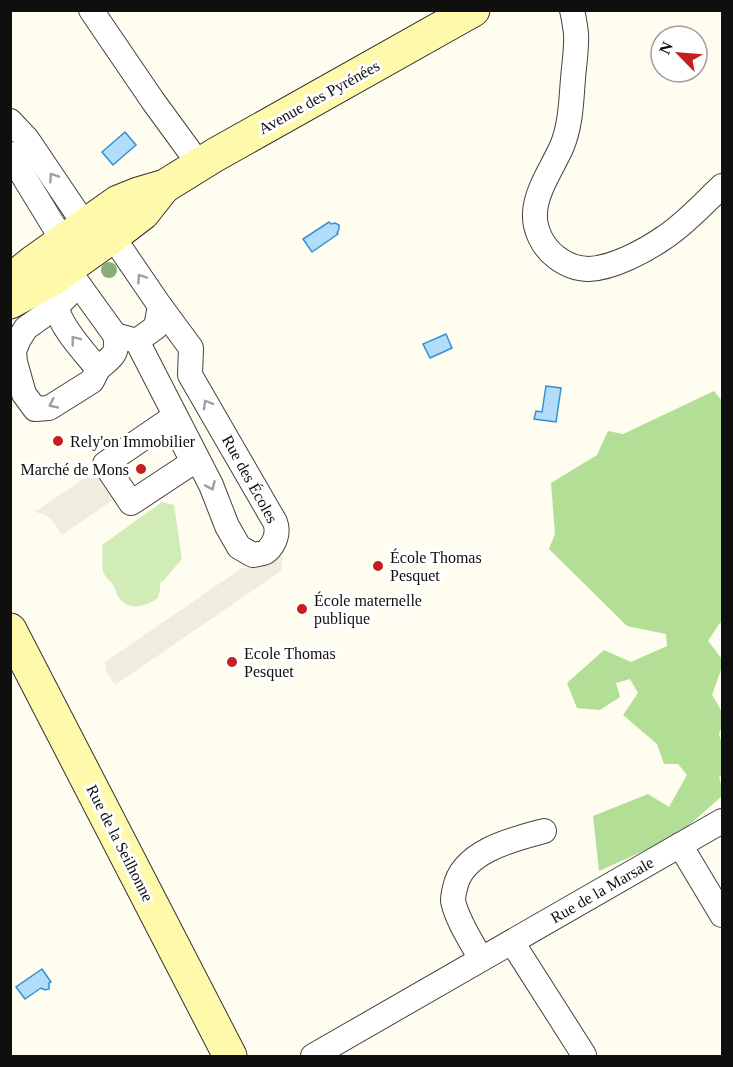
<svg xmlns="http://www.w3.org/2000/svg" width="733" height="1067" font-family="'Times New Roman',serif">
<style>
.green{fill:#d1ecb7}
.forest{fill:#b3de95}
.plaza{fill:#f0ecde}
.water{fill:#b1dcfa;stroke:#348fd5;stroke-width:1.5}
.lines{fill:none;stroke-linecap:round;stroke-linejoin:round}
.street-casing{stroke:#424242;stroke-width:26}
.secondary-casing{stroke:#313131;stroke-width:35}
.street{stroke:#fff;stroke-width:24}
.secondary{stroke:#fff9ab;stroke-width:33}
.tree{fill:#89ad7a}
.oneway{stroke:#9f9f9f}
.poi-dot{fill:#c71e20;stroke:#fff;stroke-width:2}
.labels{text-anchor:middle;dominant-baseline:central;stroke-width:6;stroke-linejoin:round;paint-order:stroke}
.street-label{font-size:16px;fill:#0f0f0f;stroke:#fff}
.poi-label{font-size:16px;fill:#0f0f0f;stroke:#fff;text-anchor:start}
</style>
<rect width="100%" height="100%" fill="#fffdf0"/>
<path class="green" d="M162,502L174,505L182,559L164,580L160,583V589L158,598C146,606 130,612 119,598C116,594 116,589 113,585C111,581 106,578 104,574C101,568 103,552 102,545Z"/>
<path class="forest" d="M714,391L722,401V622L719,624L708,641L722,659V667L712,695C721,709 727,718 719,734L722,744V775L719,777L722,788V796L677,836L599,871L593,816L648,794L669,807L687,775L678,764H664L657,744L623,715L638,693L630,679L616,683L620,697L600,710L577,708L567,683L604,650L631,662L667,646L666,634L627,626L549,549L555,534L551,483L597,455L608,431L623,434Z"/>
<g class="plaza">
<polygon points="105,464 124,492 62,535 52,520 44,514 35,512"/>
<polygon points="281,556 283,557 281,571 115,685 107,673 105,662 242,568 259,568 273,563"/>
</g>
<g class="water">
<polygon points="125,132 136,145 113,165 102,152"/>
<polygon points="329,222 331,224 335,223 339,225 339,229 337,233 338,234 312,252 303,239"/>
<polygon points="446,334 452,348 430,358 423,344"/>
<polygon points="546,386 561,388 556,422 534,419 536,411 542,412"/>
<polygon points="42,969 51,982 49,983 49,989 45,990 41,988 25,999 16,987"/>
</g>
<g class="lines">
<defs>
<g id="street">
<polyline points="91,10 153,101 199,164"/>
<path d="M572,10C574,18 575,26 576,33C577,48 574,64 573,79C571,102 571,124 562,146C553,167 536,190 535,213C534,230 543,247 556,257C565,264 577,269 589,269C613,268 645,251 665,237C686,223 704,203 722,186"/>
<polyline points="10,121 27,139 85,225"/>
<polyline points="10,154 63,241"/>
<path d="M104,224L160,306L191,348L190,375L275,522C279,532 275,544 267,551C264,554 257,554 253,555L239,547L227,526L211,485L137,341"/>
<polyline points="58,256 115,335 137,341 156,327 160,306"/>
<path d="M67,296L57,306C58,325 86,354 98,369C112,356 119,355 115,335"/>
<polyline points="57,306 26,328 19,339 14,351 15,362 24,394 35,409 49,408 92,381 98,369"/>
<polygon points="171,419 193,462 131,503 105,464"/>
<polyline points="680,845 722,915"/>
<polyline points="512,942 584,1055"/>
<path d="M481,959C472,943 457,920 453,901C453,897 454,892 455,888C462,851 514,839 544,831"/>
<polyline points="313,1056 722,821"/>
</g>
<g id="secondary">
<polyline points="10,281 32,263 118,202 138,194 165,186 215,155 473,10"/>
<polyline points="10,302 51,280 113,236 143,213 162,189"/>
<polyline points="10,630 230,1056"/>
</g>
</defs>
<use href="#street" class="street-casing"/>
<use href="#secondary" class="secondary-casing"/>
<use href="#street" class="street"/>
<use href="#secondary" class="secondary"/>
</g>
<circle class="tree" cx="109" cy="270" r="8"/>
<defs><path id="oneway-chevron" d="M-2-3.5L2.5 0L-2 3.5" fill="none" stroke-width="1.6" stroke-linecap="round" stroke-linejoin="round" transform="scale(1.5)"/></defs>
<g class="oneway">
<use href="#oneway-chevron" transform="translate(53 177) rotate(-124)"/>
<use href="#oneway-chevron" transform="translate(141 278) rotate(-124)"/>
<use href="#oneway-chevron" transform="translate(75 340) rotate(-128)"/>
<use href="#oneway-chevron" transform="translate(53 404) rotate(155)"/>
<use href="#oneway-chevron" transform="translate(207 404) rotate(-120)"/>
<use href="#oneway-chevron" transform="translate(211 486) rotate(66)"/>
</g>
<g class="poi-dot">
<circle cx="58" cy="441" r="6"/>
<circle cx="141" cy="469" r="6"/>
<circle cx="378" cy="566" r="6"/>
<circle cx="302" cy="609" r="6"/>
<circle cx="232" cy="662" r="6"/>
</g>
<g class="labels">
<g class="street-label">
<text transform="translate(319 97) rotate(-29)">Avenue des Pyrénées</text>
<text transform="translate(250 479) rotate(61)">Rue des Écoles</text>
<text transform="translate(120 843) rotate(63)">Rue de la Seilhonne</text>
<text transform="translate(602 890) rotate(-30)">Rue de la Marsale</text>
</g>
<g class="poi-label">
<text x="70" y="441">Rely'on Immobilier</text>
<text x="129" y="469" text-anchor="end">Marché de Mons</text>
<text x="390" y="557">École Thomas<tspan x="390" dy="18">Pesquet</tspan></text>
<text x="314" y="600">École maternelle<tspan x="314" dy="18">publique</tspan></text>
<text x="244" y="653">Ecole Thomas<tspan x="244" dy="18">Pesquet</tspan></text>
</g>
</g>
<rect width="733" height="1067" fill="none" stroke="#0f0f0f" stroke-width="24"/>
<g transform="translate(679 54) rotate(295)"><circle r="28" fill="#ffffff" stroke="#9f9f9f" stroke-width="1.5"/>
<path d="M0-4.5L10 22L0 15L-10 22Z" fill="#c71e20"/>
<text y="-9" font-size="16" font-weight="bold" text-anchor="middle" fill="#0f0f0f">N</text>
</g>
</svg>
